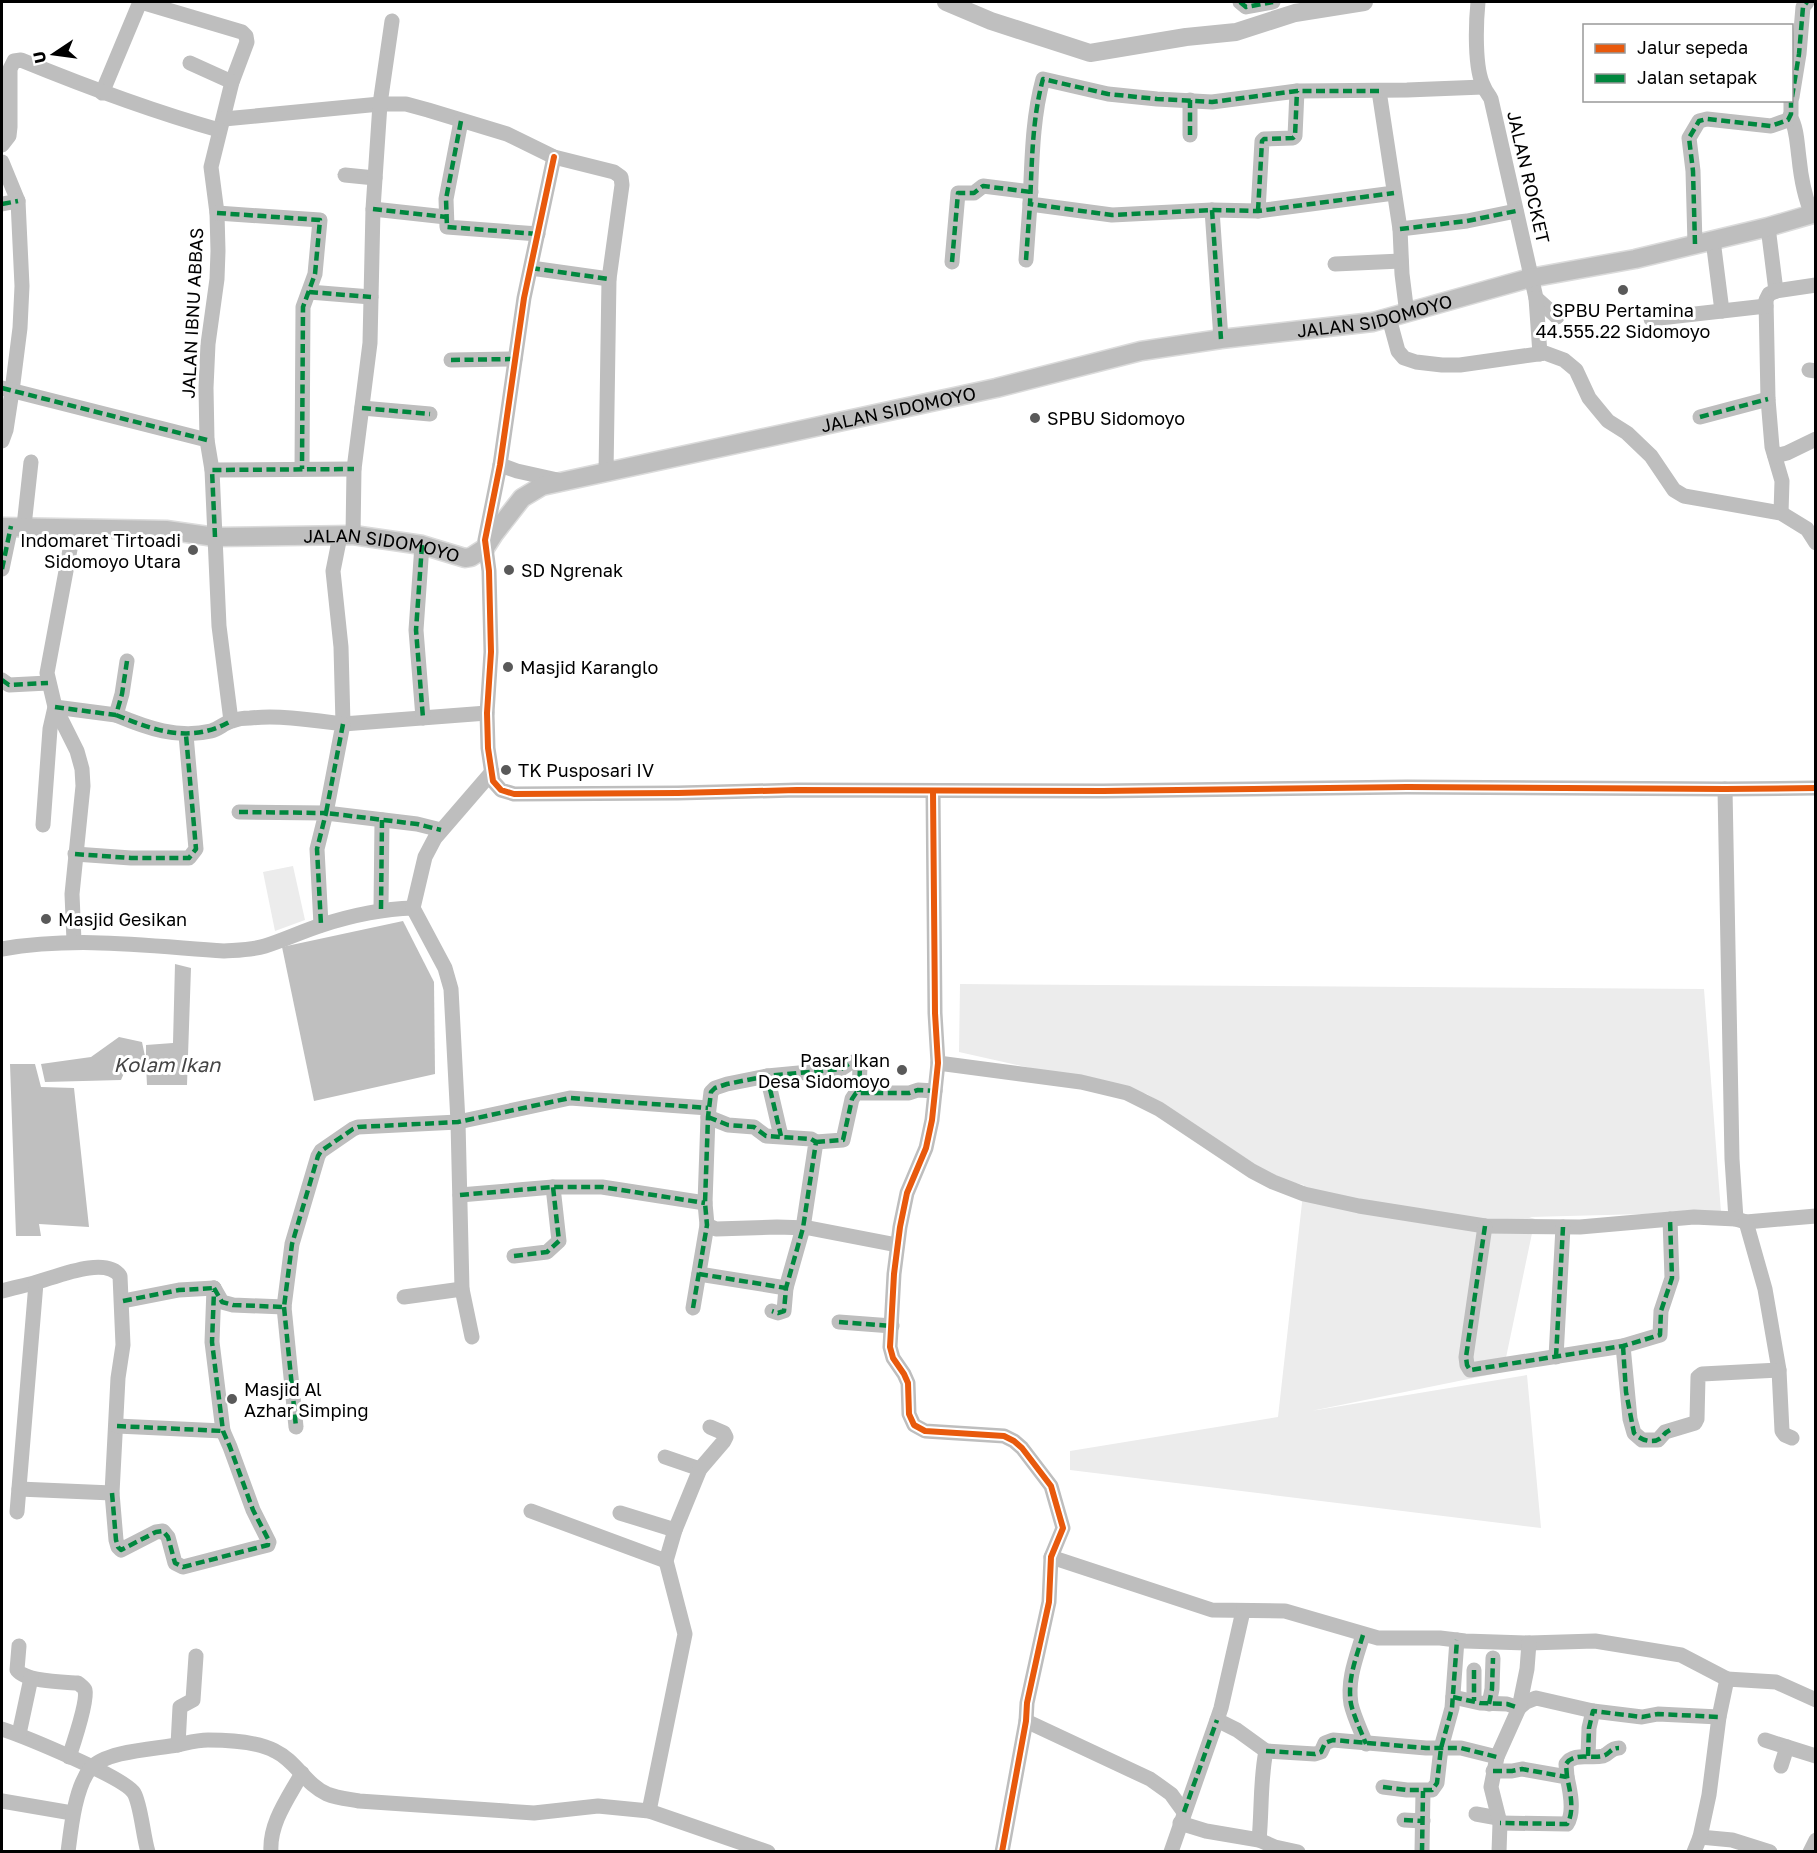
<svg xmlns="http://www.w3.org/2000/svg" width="1817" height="1853" font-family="'Golos Text',sans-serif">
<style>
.green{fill:#ececec}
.water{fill:#bfbfbf}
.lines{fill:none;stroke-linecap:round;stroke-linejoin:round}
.river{stroke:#bfbfbf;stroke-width:18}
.major-casing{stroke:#dbdbdb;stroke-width:21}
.minor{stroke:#bebebe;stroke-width:15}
.major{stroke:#bebebe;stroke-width:18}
.quiet{stroke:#00873e;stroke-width:4.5;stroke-dasharray:9 4.5;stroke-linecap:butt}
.cycleway-casing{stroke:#fff;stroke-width:10}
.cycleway{stroke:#e8590c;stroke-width:6}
.poi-dot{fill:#595959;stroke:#fff;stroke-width:2}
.labels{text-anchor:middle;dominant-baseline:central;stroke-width:6;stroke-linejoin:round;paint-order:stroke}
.street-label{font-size:18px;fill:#000;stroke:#fff}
.poi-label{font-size:18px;fill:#000;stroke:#fff;text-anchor:start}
.water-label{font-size:20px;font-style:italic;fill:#444;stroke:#fff}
</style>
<rect width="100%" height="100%" fill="#fff"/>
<g class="green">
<polygon points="293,866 305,920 275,931 263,872"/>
<polygon points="960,984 1704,989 1721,1212 1529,1217 1535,1219 1503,1372 1311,1411 1527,1375 1541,1528 1070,1470 1070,1451 1278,1417 1304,1185 1278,1179 1147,1094 959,1052"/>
</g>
<g class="water">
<polygon points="403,921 434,982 435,1074 314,1101 282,947"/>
<polygon points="175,964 191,968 187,1085 147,1085 146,1066 127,1066 121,1080 45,1082 41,1064 91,1057 119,1037 142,1042 146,1061 146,1045 173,1043"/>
<polygon points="10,1064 35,1064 41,1087 74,1088 89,1227 39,1224 41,1236 16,1236"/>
</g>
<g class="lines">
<polyline class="river" points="946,2 991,21 1090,53 1186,37 1236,32 1295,13 1364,2"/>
<defs>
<g id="major">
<path id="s1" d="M2,527L166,530L215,537L353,535L422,545L465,558L471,557L485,548L494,534L522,498L542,486L996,388L1141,351L1221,339L1373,322L1530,278L1635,259L1768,227L1816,213"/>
</g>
</defs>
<use href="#major" class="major-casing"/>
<g class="minor">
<polyline points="141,2 242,32 246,36 247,42 232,82 211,167 217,213 218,251 217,279 208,344 206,388 207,440 212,470 219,626 231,721"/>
<polyline points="1240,2 1246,7 1273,2"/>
<path d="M1478,2C1476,22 1474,69 1484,87C1486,92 1489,95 1491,99L1536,298L1557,317"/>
<polyline points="190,63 232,82"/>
<polyline points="1379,91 1400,229 1402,274 1407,314"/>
<polyline points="102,93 140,2"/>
<polyline points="1792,97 1799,54 1803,7 1807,2"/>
<path d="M1790,116C1797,128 1797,144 1799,158C1801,178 1804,196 1812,214"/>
<polyline points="224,119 380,104 406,104 428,110 507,134 554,157 614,172 621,177 622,185 609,279 606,473"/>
<polyline points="461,121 446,199 447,227 538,234"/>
<polyline points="1190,135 1190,100"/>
<path d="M2,145L9,136L10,127V69L14,61L21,60C87,87 151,111 219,130"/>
<polyline points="554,157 524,298 500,465 485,540 489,571 491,652 487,713 488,748 493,781 501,790 514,794 678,793 797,790 1103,791 1407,787 1725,789 1816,788"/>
<polyline points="2,162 18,201 22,286 20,328 12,391 6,430 2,441"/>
<polyline points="345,175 375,178"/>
<path d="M1394,193L1258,211L1212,210L1112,215L1030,204C1032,163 1032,119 1043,79L1108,94L1157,99L1212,102L1297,91L1407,90L1483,87"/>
<polyline points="2,204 18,201"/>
<polyline points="373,209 446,217"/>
<polyline points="1212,210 1221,339"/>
<polyline points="1258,211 1262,141 1264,139 1293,138 1295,136 1297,91"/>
<polyline points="217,213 320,220 315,274 303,307 302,469"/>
<polyline points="1768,227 1776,291 1769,294 1766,300 1768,399 1772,447 1782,481 1781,513"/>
<polyline points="1400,229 1467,221 1516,211"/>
<polyline points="1713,240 1722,311"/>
<polyline points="1695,244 1693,171 1689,138 1699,121 1707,119 1771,126 1788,120 1791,114 1791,100"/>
<polyline points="1026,260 1030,204"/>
<polyline points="952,262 958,193 974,193 983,186 1031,192"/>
<polyline points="1335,264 1401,261"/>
<polyline points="531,268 609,279"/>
<polyline points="1776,291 1816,285"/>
<polyline points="309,292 371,297"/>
<polyline points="1536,298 1540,354"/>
<polyline points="1389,318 1398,351 1404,358 1416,362 1442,365 1460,365 1545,353 1564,360 1576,370 1589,398 1598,409 1608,421 1627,433 1651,456 1674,490 1684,496 1781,513 1807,529 1816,543"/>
<polyline points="1651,319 1766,306"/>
<polyline points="451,360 515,359"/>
<polyline points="1809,370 1816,371"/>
<polyline points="2,388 207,440"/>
<polyline points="362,408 430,414"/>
<polyline points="1700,417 1768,399"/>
<polyline points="1775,456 1787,453 1816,439"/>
<polyline points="500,465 517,471 562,481"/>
<polyline points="212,470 354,469"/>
<polyline points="24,526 31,462"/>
<polyline points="353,535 354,469 370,343 373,209 380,104 392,21"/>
<polyline points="340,536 333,571 341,647 343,724 487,713"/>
<polyline points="422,545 416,630 423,718"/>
<polyline points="2,569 11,526"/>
<polyline points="2,680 9,685 48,683"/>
<path d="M116,715C147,728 178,739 211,731C219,729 224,723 232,721C237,719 244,718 250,718C281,715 312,720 343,724L326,813L417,824L441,830"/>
<polyline points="1725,789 1732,1159 1736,1219"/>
<polyline points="933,791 935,1013 938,1063 932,1120 926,1148 907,1193 900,1227 894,1274 890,1347 893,1358 904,1374 908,1383 909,1414 914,1425 925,1431 1004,1436 1014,1441 1022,1448 1051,1486 1063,1528 1051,1557 1049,1602 1027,1703 1026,1721 1002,1852"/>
<polyline points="239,812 326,813 317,849 321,925"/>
<polyline points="43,825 50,729 55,707 116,715 122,694 127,661"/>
<polyline points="75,854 131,858 189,858 196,849 186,735"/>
<polyline points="381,909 382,820"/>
<polyline points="74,941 72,894 83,786 82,769 77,751 55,707 47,673 74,528"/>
<path d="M2,949C77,936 149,946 224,951C238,950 252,950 265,946C284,940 303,931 322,925C353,915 380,909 413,908"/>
<polyline points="938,1063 1081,1082 1127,1093 1159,1109 1252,1171 1273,1182 1304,1194 1359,1206 1485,1226 1580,1227 1694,1217 1736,1219 1746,1222 1816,1216"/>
<polyline points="767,1076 781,1136"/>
<polyline points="708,1117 728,1125 754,1127 766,1136 811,1139 816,1142 803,1228 786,1288 784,1311 778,1313 772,1311"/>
<polyline points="816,1142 843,1140 852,1099 856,1093 909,1093 918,1090 935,1091"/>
<polyline points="460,1195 553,1187 602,1187 705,1203"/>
<polyline points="707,1225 716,1229 777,1227 809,1228 897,1245"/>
<polyline points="1485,1226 1466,1357 1467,1365 1470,1370 1623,1346 1660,1335 1661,1311 1672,1278 1670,1219"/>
<polyline points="514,1256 547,1252 559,1241 553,1187"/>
<polyline points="699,1274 786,1288"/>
<polyline points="214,1288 222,1302 233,1305 284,1307 292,1244 318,1156 321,1151 353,1129 358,1127 458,1122 570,1098 708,1108"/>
<path d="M2,1291C12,1288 23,1286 34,1283C54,1278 105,1255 120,1276L123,1345L118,1378L112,1493L116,1540L118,1547L121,1550L156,1532L163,1531L168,1537L175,1563L183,1567L268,1545L269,1542L253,1510L230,1447L223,1431L212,1342L214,1288"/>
<polyline points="404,1297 462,1289"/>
<polyline points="123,1301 179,1290 214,1288"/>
<polyline points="284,1307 296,1427"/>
<path d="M693,1308L707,1225L705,1203L708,1117L711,1092L715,1088L727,1084L767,1076L841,1069C847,1066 854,1057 860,1066L859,1092"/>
<polyline points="839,1322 892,1326"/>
<polyline points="472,1337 462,1289 458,1122 451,989 445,968 413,908 425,857 435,838 492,772"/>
<polyline points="1623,1346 1630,1419 1634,1433 1642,1440 1658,1440 1665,1432 1695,1423 1697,1419 1698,1377 1702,1374 1779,1370 1765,1289 1746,1222"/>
<polyline points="1556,1357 1563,1227"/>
<polyline points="1779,1370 1782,1431 1785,1435 1792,1438"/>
<polyline points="117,1426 223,1431"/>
<polyline points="665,1457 700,1469"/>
<polyline points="19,1489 112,1493"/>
<polyline points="531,1511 666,1561"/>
<polyline points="17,1512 36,1283"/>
<polyline points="620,1513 675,1530"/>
<polyline points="1051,1557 1212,1610 1285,1611 1378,1638 1440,1638 1465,1641 1529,1643 1595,1641 1681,1655 1727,1679"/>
<path d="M1243,1611L1221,1708L1217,1720L1237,1730L1266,1751C1260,1780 1262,1810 1259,1840"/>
<path d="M1363,1635C1356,1658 1347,1680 1351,1704C1354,1717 1361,1731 1366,1744"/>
<path d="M19,1646L17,1670C27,1682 62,1682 78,1683C81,1686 84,1687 85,1690C88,1701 73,1745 69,1757"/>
<polyline points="1474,1670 1474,1701"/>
<polyline points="1453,1697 1480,1703 1507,1704 1519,1708 1526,1702 1536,1698 1593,1711 1642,1717 1658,1714 1719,1717"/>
<polyline points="1489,1704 1492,1689 1493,1658"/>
<polyline points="1026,1721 1150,1779 1171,1794 1184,1812"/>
<path d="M2,1729C23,1736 124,1777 134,1793C141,1805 143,1836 148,1852"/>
<polyline points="19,1734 31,1678"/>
<polyline points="1765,1740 1787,1747"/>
<polyline points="178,1745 180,1707 193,1700 196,1656"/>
<polyline points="1266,1751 1315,1754 1321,1752 1325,1743 1333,1740 1426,1748 1461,1748 1497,1757"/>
<polyline points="1588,1756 1589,1728 1593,1711"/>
<polyline points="1781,1766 1787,1747 1816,1756"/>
<path d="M1493,1771H1512L1522,1769L1567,1777C1570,1790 1575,1812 1567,1824L1500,1823"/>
<path d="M1567,1777L1566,1764C1574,1752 1590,1759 1603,1756C1610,1754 1610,1748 1619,1748"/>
<polyline points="1383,1787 1407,1790 1432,1790 1437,1783 1441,1748 1452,1708 1457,1640"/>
<polyline points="2,1801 72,1813"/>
<polyline points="649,1811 685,1634 666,1561 675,1530 700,1469 724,1441 726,1437 724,1433 710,1427"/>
<polyline points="1476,1814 1498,1818"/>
<polyline points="1404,1820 1423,1821"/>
<polyline points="1180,1823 1206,1831 1259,1840 1275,1847 1298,1852"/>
<polyline points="1700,1837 1732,1840 1770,1852"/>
<path d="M68,1852C71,1828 75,1788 90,1769C105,1751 155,1749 177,1745C187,1743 197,1740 208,1740C229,1740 256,1741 275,1751C296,1761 306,1785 327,1794C337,1798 348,1799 359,1801L534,1813L598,1806L649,1811L768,1852"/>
<path d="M271,1852C269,1823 289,1797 302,1773"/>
<polyline points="1171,1852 1217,1720"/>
<polyline points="1422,1852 1423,1791"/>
<polyline points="1499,1852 1500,1823 1491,1787 1497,1757 1519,1708 1527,1669 1529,1643"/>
<polyline points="1694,1852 1700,1837 1709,1795 1719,1717 1727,1679 1776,1682 1816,1700"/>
<polyline points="1810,1852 1816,1840"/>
</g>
<use href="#major" class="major"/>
<g class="quiet">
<polyline points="1240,2 1246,7 1273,2"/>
<path d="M1379,91H1297L1212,102L1157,99L1108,94L1043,79C1032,119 1032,163 1030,204L1112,215L1212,210L1258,211L1394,193"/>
<polyline points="1792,97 1799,54 1803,7 1807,2"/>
<polyline points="461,121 446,199 447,227 538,234"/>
<polyline points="1190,135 1190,100"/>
<polyline points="2,204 18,201"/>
<polyline points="373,209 446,217"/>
<polyline points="1212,210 1221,339"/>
<polyline points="1258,211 1262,141 1264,139 1293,138 1295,136 1297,91"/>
<polyline points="217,213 320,220 315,274 303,307 302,469"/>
<polyline points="1400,229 1467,221 1516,211"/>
<polyline points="1695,244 1693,171 1689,138 1699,121 1707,119 1771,126 1788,120 1791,114 1791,100"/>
<polyline points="1026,260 1030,204"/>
<polyline points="952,262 958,193 974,193 983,186 1031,192"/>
<polyline points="531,268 609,279"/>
<polyline points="309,292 371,297"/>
<polyline points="451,360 515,359"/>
<polyline points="2,388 207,440"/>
<polyline points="362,408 430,414"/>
<polyline points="1700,417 1768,399"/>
<polyline points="215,537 212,470 354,469"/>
<polyline points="422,545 416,630 423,718"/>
<polyline points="2,569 11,526"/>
<polyline points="2,680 9,685 48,683"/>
<polyline points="55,707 116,715 122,694 127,661"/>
<path d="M116,715C156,731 191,744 231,721"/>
<polyline points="343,724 326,813 417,824 441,830"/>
<polyline points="239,812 326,813 317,849 321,925"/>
<polyline points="75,854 131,858 189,858 196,849 186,735"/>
<polyline points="381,909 382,820"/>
<polyline points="767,1076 781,1136"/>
<polyline points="708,1117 728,1125 754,1127 766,1136 811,1139 816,1142 803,1228 786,1288 784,1311 778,1313 772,1311"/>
<polyline points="816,1142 843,1140 852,1099 856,1093 909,1093 918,1090 935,1091"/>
<polyline points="460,1195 553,1187 602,1187 705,1203"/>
<polyline points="1485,1226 1466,1357 1467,1365 1470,1370 1623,1346 1660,1335 1661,1311 1672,1278 1670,1219"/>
<polyline points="514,1256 547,1252 559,1241 553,1187"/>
<polyline points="699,1274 786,1288"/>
<polyline points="214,1288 222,1302 233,1305 284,1307 292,1244 318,1156 321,1151 353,1129 358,1127 458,1122 570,1098 708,1108"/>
<polyline points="123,1301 179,1290 214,1288"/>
<polyline points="284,1307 296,1427"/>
<path d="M693,1308L707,1225L705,1203L708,1117L711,1092L715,1088L727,1084L767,1076L841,1069C847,1066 854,1057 860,1066L859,1092"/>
<polyline points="839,1322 892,1326"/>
<path d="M1623,1346L1626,1392L1634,1433C1640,1440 1654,1445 1662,1437C1664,1434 1666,1432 1670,1430"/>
<polyline points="1556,1357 1563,1227"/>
<polyline points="117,1426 223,1431"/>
<polyline points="112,1493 116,1540 118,1547 121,1550 156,1532 163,1531 168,1537 175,1563 183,1567 268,1545 268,1539 253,1510 230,1447 223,1431 212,1342 214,1291"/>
<path d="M1363,1635C1356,1658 1347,1680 1351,1704C1354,1717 1361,1731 1366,1744"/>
<polyline points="1474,1670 1474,1701"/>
<polyline points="1453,1697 1480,1703 1507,1704 1519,1708"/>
<polyline points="1489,1704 1492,1689 1493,1658"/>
<polyline points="1266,1751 1315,1754 1321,1752 1325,1743 1333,1740 1426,1748 1461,1748 1497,1757"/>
<polyline points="1588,1756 1589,1728 1593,1711 1642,1717 1658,1714 1719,1717"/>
<path d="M1493,1771H1512L1522,1769L1567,1777C1570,1790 1575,1812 1567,1824L1500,1823"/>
<path d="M1567,1777L1566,1764C1574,1752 1590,1759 1603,1756C1610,1754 1610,1748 1619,1748"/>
<polyline points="1383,1787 1407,1790 1432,1790 1437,1783 1441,1748 1452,1708 1457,1640"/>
<polyline points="1184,1812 1217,1720"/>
<polyline points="1404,1820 1423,1821"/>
<polyline points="1422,1852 1423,1791"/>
</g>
<defs>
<g id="cycleway">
<polyline points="554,157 524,298 500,465 485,540 489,571 491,652 487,713 488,748 493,781 501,790 514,794 678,793 797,790 1103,791 1407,787 1725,789 1816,788"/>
<polyline points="933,791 935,1013 938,1063 932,1120 926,1148 907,1193 900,1227 894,1274 890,1347 893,1358 904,1374 908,1383 909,1414 914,1425 925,1431 1004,1436 1014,1441 1022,1448 1051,1486 1063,1528 1051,1557 1049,1602 1027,1703 1026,1721 1002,1852"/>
</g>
</defs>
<use href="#cycleway" class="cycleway-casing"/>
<use href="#cycleway" class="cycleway"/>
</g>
<g class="poi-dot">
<circle cx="1623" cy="290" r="6"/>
<circle cx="1035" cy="418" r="6"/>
<circle cx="193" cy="550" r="6"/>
<circle cx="509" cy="570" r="6"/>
<circle cx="508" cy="667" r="6"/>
<circle cx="506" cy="770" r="6"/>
<circle cx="46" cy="919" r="6"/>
<circle cx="902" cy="1070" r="6"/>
<circle cx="232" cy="1399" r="6"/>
</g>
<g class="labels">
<g class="street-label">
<text transform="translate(1529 177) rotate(77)">JALAN ROCKET</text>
<text transform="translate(192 313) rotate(-87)">JALAN IBNU ABBAS</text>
<text stroke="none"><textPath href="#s1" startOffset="1425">JALAN SIDOMOYO</textPath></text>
<text stroke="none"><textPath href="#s1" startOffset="939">JALAN SIDOMOYO</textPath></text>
<text stroke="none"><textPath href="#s1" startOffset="381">JALAN SIDOMOYO</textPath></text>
</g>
<g class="poi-label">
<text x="1623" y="310" text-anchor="middle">SPBU Pertamina<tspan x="1623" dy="21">44.555.22 Sidomoyo</tspan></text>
<text x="1047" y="418">SPBU Sidomoyo</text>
<text x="181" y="540" text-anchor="end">Indomaret Tirtoadi<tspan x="181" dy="21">Sidomoyo Utara</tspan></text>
<text x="521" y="570">SD Ngrenak</text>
<text x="520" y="667">Masjid Karanglo</text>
<text x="518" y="770">TK Pusposari IV</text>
<text x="58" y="919">Masjid Gesikan</text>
<text x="890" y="1060" text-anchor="end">Pasar Ikan<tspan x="890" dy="21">Desa Sidomoyo</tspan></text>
<text x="244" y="1389">Masjid Al<tspan x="244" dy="21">Azhar Simping</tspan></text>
</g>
<g class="water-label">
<text x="167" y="1064">Kolam Ikan</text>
</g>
</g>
<rect width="1817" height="1853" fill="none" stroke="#000000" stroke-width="6"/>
<rect x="1583" y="24" width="210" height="78" fill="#ffffff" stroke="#999999" stroke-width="1.5"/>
<rect x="1595" y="44" width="30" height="9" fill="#e8590c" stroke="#999999" stroke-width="1.5"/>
<text x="1637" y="54" font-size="18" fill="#000000">Jalur sepeda</text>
<rect x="1595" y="74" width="30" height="9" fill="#00873e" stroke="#999999" stroke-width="1.5"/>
<text x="1637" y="84" font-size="18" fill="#000000">Jalan setapak</text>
<g transform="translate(54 54) rotate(257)" stroke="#ffffff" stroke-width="4.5" paint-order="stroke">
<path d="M0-4.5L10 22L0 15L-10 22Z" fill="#000000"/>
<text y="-9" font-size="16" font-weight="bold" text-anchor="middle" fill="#000000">U</text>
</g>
</svg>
